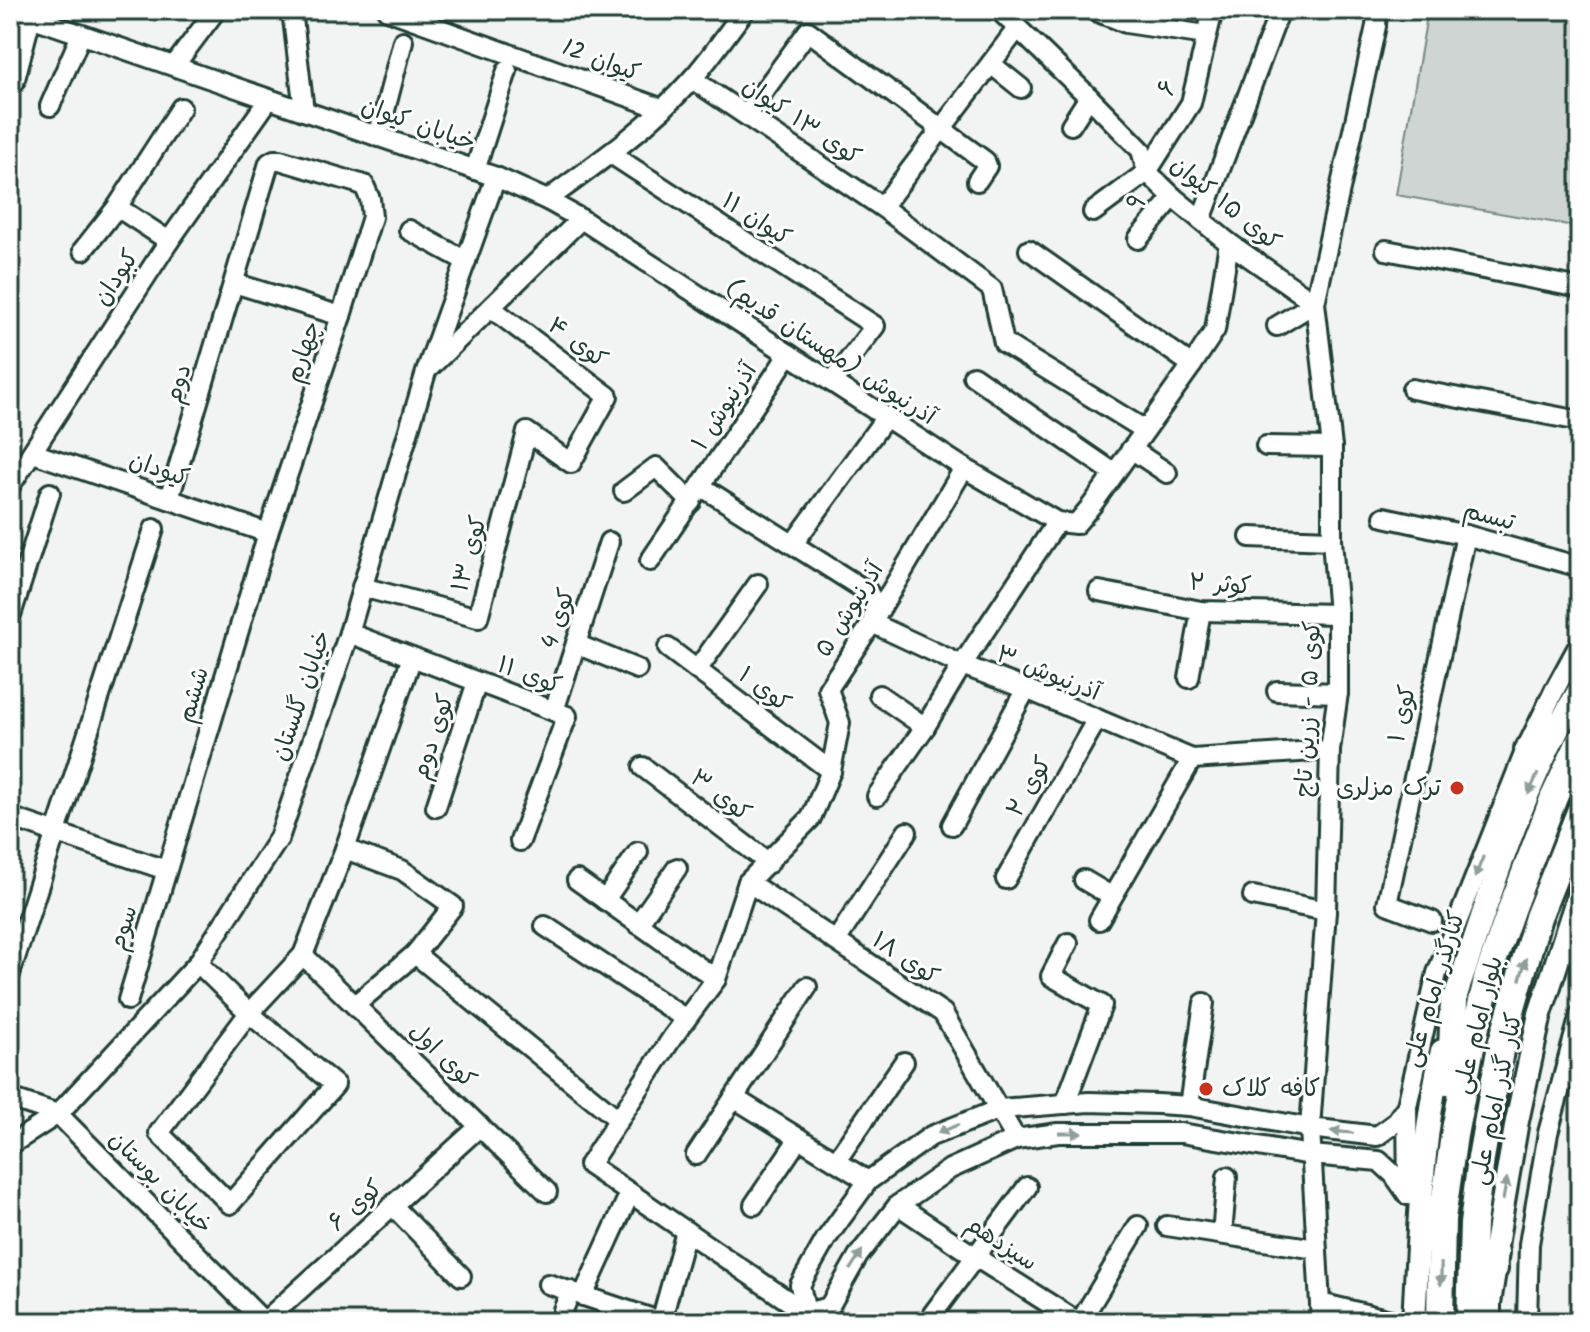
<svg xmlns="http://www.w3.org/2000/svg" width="1590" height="1332" font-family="Kalam,'Playpen Sans Arabic',sans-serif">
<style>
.green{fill:#ced5d3;stroke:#768984;stroke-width:2}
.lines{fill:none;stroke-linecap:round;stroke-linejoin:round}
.minor-casing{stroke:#1f3d34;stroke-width:24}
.major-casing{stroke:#1f3d34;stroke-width:28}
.highway-casing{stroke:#1f3d34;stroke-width:32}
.minor{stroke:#fff;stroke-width:18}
.major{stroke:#fff;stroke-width:22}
.highway{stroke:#fff;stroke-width:26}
.oneway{fill:#8f9e9a}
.poi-dot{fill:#c8321e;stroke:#fff;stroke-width:3}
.labels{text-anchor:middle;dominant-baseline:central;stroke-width:6;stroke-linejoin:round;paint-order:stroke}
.street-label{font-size:24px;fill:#1f3d34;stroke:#fff}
.poi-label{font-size:24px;fill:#1f3d34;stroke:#fff;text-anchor:end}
</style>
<rect width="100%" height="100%" fill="#f2f3f3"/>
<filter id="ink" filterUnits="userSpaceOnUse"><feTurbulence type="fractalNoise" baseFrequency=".0125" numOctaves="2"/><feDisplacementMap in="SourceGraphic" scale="16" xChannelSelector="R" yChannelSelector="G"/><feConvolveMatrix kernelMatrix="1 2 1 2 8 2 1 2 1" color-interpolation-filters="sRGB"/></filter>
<g filter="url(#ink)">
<polygon class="green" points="1428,10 1580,10 1580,227 1396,195"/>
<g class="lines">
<defs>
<g id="minor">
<path d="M10,10L496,177L547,200C598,163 649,127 691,80C711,58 727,33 745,10"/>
<polyline points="292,10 304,111"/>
<polyline points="387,10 663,109"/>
<polyline points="999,10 1089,97 1141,150 1147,172 1173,197 1229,243 1315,303 1277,326"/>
<polyline points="1093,10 1126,23 1206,35"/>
<polyline points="615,11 615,10"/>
<polyline points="991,64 1021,88"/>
<polyline points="174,66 216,10"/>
<polyline points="692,79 882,207 992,289 1004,343 1145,430"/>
<polyline points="10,85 14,83 31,17"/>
<polyline points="50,106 81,35"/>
<polyline points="747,114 808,31 985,161 987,166 977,181"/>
<polyline points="1071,125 1089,97"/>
<polyline points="378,137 403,41"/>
<polyline points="611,154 875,326 832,382"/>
<polyline points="475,170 507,71"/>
<polyline points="547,200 581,219 964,468 1057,522 1076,524 1092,505 1192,365 1215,330 1229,243"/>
<polyline points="882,207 1017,29"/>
<polyline points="1093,212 1147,172 1191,103 1213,10"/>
<polyline points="1201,220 1280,10"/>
<polyline points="409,230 466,261"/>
<polyline points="1138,239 1173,197"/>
<polyline points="169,241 117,207 181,108"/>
<polyline points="83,250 117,207"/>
<polyline points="1029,250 1192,365"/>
<polyline points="1386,250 1580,288"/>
<polyline points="234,283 341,316"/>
<polyline points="430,367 581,219"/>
<polyline points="973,376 1114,473"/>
<polyline points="1412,389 1580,421"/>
<polyline points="1266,446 1332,447"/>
<polyline points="1131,449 1167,473"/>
<polyline points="33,453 268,533"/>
<polyline points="10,486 169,241 269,99"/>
<polyline points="702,487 868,592 875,605 872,623 962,665 1026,689 1192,759 1330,750"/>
<polyline points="624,491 656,467 691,502"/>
<polyline points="1384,517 1466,535 1580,567"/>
<polyline points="1250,537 1332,540"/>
<polyline points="793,544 886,417"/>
<polyline points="650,561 789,354"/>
<polyline points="362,587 478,618 527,432 571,463 608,396 491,308"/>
<polyline points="1099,591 1201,611 1338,614"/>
<polyline points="10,618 50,493"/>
<polyline points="349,633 567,716 520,841"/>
<polyline points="576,644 637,669"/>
<polyline points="668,648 831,771"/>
<polyline points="697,670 758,584"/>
<polyline points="1189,678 1201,611"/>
<polyline points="1277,691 1338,693"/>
<polyline points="879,695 925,727"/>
<polyline points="554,711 609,542"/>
<polyline points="643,767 769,863"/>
<polyline points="877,796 925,727 962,665 1057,522"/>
<polyline points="436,807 477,682"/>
<polyline points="10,817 166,870"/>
<polyline points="952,825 1026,689"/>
<polyline points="345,849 402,870 453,906 415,954"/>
<polyline points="1006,879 1097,719"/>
<polyline points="577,880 716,979"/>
<polyline points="1084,880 1111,896"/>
<polyline points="748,882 943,1013 1016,1139"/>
<polyline points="1253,896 1326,911"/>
<polyline points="605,900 638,852"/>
<polyline points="1099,920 1192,759"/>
<polyline points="1432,921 1387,904 1466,535"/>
<polyline points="638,924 677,868"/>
<polyline points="545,926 686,1019"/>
<polyline points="836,941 907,832"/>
<polyline points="303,955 547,1192"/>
<polyline points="198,963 249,1013 303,955 345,849 412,657"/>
<polyline points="10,974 154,529"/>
<polyline points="128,1000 268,533 341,316 372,217 370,199 364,185 280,160 274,160 269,163 169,499"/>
<polyline points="355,1005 415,954 619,1120"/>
<polygon points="249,1013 335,1085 230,1204 159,1133"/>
<polyline points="10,1098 58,1114 264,1322"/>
<polyline points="734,1098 868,1181"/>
<polyline points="1065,1104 1102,1005 1051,976 1068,943"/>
<polyline points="1189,1106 1204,1003"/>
<polyline points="10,1145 58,1114 198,963 279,838 349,633 426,372 496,177"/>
<polyline points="696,1155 807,987"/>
<polyline points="836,1161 904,1062"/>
<polyline points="1408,1195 1407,1106 1437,973 1526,749 1555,689 1580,643"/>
<polyline points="754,1205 799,1138"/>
<polyline points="898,1205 974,1256 1078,1322"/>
<polyline points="393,1206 461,1276"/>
<polyline points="1167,1226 1316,1249"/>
<polyline points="1222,1234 1227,1177"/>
<polyline points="548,1284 662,1322"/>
<polyline points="583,1296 630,1193"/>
<polyline points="1320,1303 1390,1320"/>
<polyline points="563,1310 571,1291"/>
<polyline points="806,1313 589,1165 672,1038 716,979 748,882 811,818 831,771 840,723 828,689 872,623 964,468"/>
<polyline points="806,1313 829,1307 858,1256 898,1205 950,1169 1016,1139 1058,1133 1181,1133 1311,1155 1379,1161 1394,1175 1408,1195"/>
<polyline points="932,1315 1027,1187"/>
<polyline points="804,1319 806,1313 800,1285 826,1239 868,1181 931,1136 1000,1109 1089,1102 1158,1104 1189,1106 1310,1128 1377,1136 1395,1123 1407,1106"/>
<polyline points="264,1322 480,1126"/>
<polyline points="661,1322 686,1231"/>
<polyline points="1080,1322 1138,1226"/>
<polyline points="1321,1322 1310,1128 1326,911 1330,750 1338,693 1338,614 1332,540 1332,447 1315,303 1376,26 1377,10"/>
<polyline points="1527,1322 1529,1244 1548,1133 1580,1015"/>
</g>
<g id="major">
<polyline points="1526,749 1558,722"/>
<path d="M1450,1018L1454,1001C1490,895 1522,786 1580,689"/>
<polyline points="1496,1269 1495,1252 1503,1202 1517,1121 1540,1014 1580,891"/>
<path d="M1414,1322C1419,1232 1421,1140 1442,1051"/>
</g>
<g id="highway">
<polyline points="1448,1081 1452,1051 1454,1001"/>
<polyline points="1440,1322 1442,1219 1454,1135 1470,1052 1488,976 1512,907 1554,797 1580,742"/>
<polyline points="1470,1322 1473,1224 1481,1158 1501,1045 1538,917 1580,812"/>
<polyline points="1487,1322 1487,1303 1495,1252"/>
</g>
</defs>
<use href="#minor" class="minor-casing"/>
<use href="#major" class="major-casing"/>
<use href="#highway" class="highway-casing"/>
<use href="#minor" class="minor"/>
<use href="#major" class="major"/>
<use href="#highway" class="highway"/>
</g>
<defs><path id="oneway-solid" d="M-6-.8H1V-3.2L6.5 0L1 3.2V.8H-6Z" transform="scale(2)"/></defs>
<g class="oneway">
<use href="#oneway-solid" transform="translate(1533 784) rotate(115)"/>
<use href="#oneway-solid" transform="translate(1479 867) rotate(112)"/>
<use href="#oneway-solid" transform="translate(1523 969) rotate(-74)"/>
<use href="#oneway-solid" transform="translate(948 1129) rotate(158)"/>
<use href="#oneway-solid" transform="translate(1342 1132) rotate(-174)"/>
<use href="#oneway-solid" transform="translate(1070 1133)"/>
<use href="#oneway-solid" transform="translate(1505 1189) rotate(-80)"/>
<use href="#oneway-solid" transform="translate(856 1260) rotate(-57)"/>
<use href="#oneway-solid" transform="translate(1441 1274) rotate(91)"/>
</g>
</g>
<g class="poi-dot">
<circle cx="1457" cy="788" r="8"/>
<circle cx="1206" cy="1089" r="8"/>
</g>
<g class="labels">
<g class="street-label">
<text transform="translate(601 61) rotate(20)">کیوان 12</text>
<text transform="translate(1168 88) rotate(-71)">۶</text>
<text transform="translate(801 122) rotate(34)">کوی ۱۳ کیوان</text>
<text transform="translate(418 125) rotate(19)">خیابان کیوان</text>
<text transform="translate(1137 203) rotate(-50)">۹</text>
<text transform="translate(1225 204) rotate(39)">کوی ۱۵ کیوان</text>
<text transform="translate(756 220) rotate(33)">کیوان ۱۱</text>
<text transform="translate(117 278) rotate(-57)">کبودان</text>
<text transform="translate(577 343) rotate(37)">کوی ۴</text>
<text transform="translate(304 352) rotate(-71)">چهارم</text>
<text transform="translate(830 353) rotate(33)">آذرنیوش (مهستان قدیم)</text>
<text transform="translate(179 384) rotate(-73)">دوم</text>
<text transform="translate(725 407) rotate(-57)">آذرنیوش ۱</text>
<text transform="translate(159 470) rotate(19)">کیودان</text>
<text transform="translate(1489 517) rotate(15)">تبسم</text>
<text transform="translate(470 554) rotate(-75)">کوی ۱۳</text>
<text transform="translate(1220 585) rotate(4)">کوثر ۲</text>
<text transform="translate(850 610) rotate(-58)">آذرنیوش ۵</text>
<text transform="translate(559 619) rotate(-72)">کوی 4</text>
<text transform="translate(1048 674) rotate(22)">آذرنیوش ۳</text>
<text transform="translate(529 676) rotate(21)">کوی ۱۱</text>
<text transform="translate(764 690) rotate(37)">کوی ۱</text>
<text transform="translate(194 695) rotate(-73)">ششم</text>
<text transform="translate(302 696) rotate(-71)">خیابان گلستان</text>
<text transform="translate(1309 709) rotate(-87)">کوی ۵ - زرین تاج</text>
<text transform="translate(1403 714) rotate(-78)">کوی ۱</text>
<text transform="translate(434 737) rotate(-72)">کوی دوم</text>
<text transform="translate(1030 787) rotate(-60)">کوی ۲</text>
<text transform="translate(720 796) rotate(37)">کوی ۳</text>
<text transform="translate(124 928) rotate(-73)">سوم</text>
<text transform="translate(905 959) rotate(34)">کوی ۱۸</text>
<text transform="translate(1435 989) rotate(-73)">کنارگذر امام علی</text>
<text transform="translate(1479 1025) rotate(-76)">بلوار امام علی</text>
<text transform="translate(442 1056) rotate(44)">کوی اول</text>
<text transform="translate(1497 1099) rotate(-78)">کنار گذر امام علی</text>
<text transform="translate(160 1183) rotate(45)">خیابان بوستان</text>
<text transform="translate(356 1206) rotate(-42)">کوی ۶</text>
<text transform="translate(1001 1244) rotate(33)">سیزدهم</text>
</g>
<g class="poi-label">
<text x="1441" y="788">ترک مزلری</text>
<text x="1222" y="1089" text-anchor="start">کافه کلاک</text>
</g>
</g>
<rect width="1590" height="1332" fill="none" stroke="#fff" stroke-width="40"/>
<rect x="20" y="20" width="1550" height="1292" fill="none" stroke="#1f3d34" stroke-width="3" filter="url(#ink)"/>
</svg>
